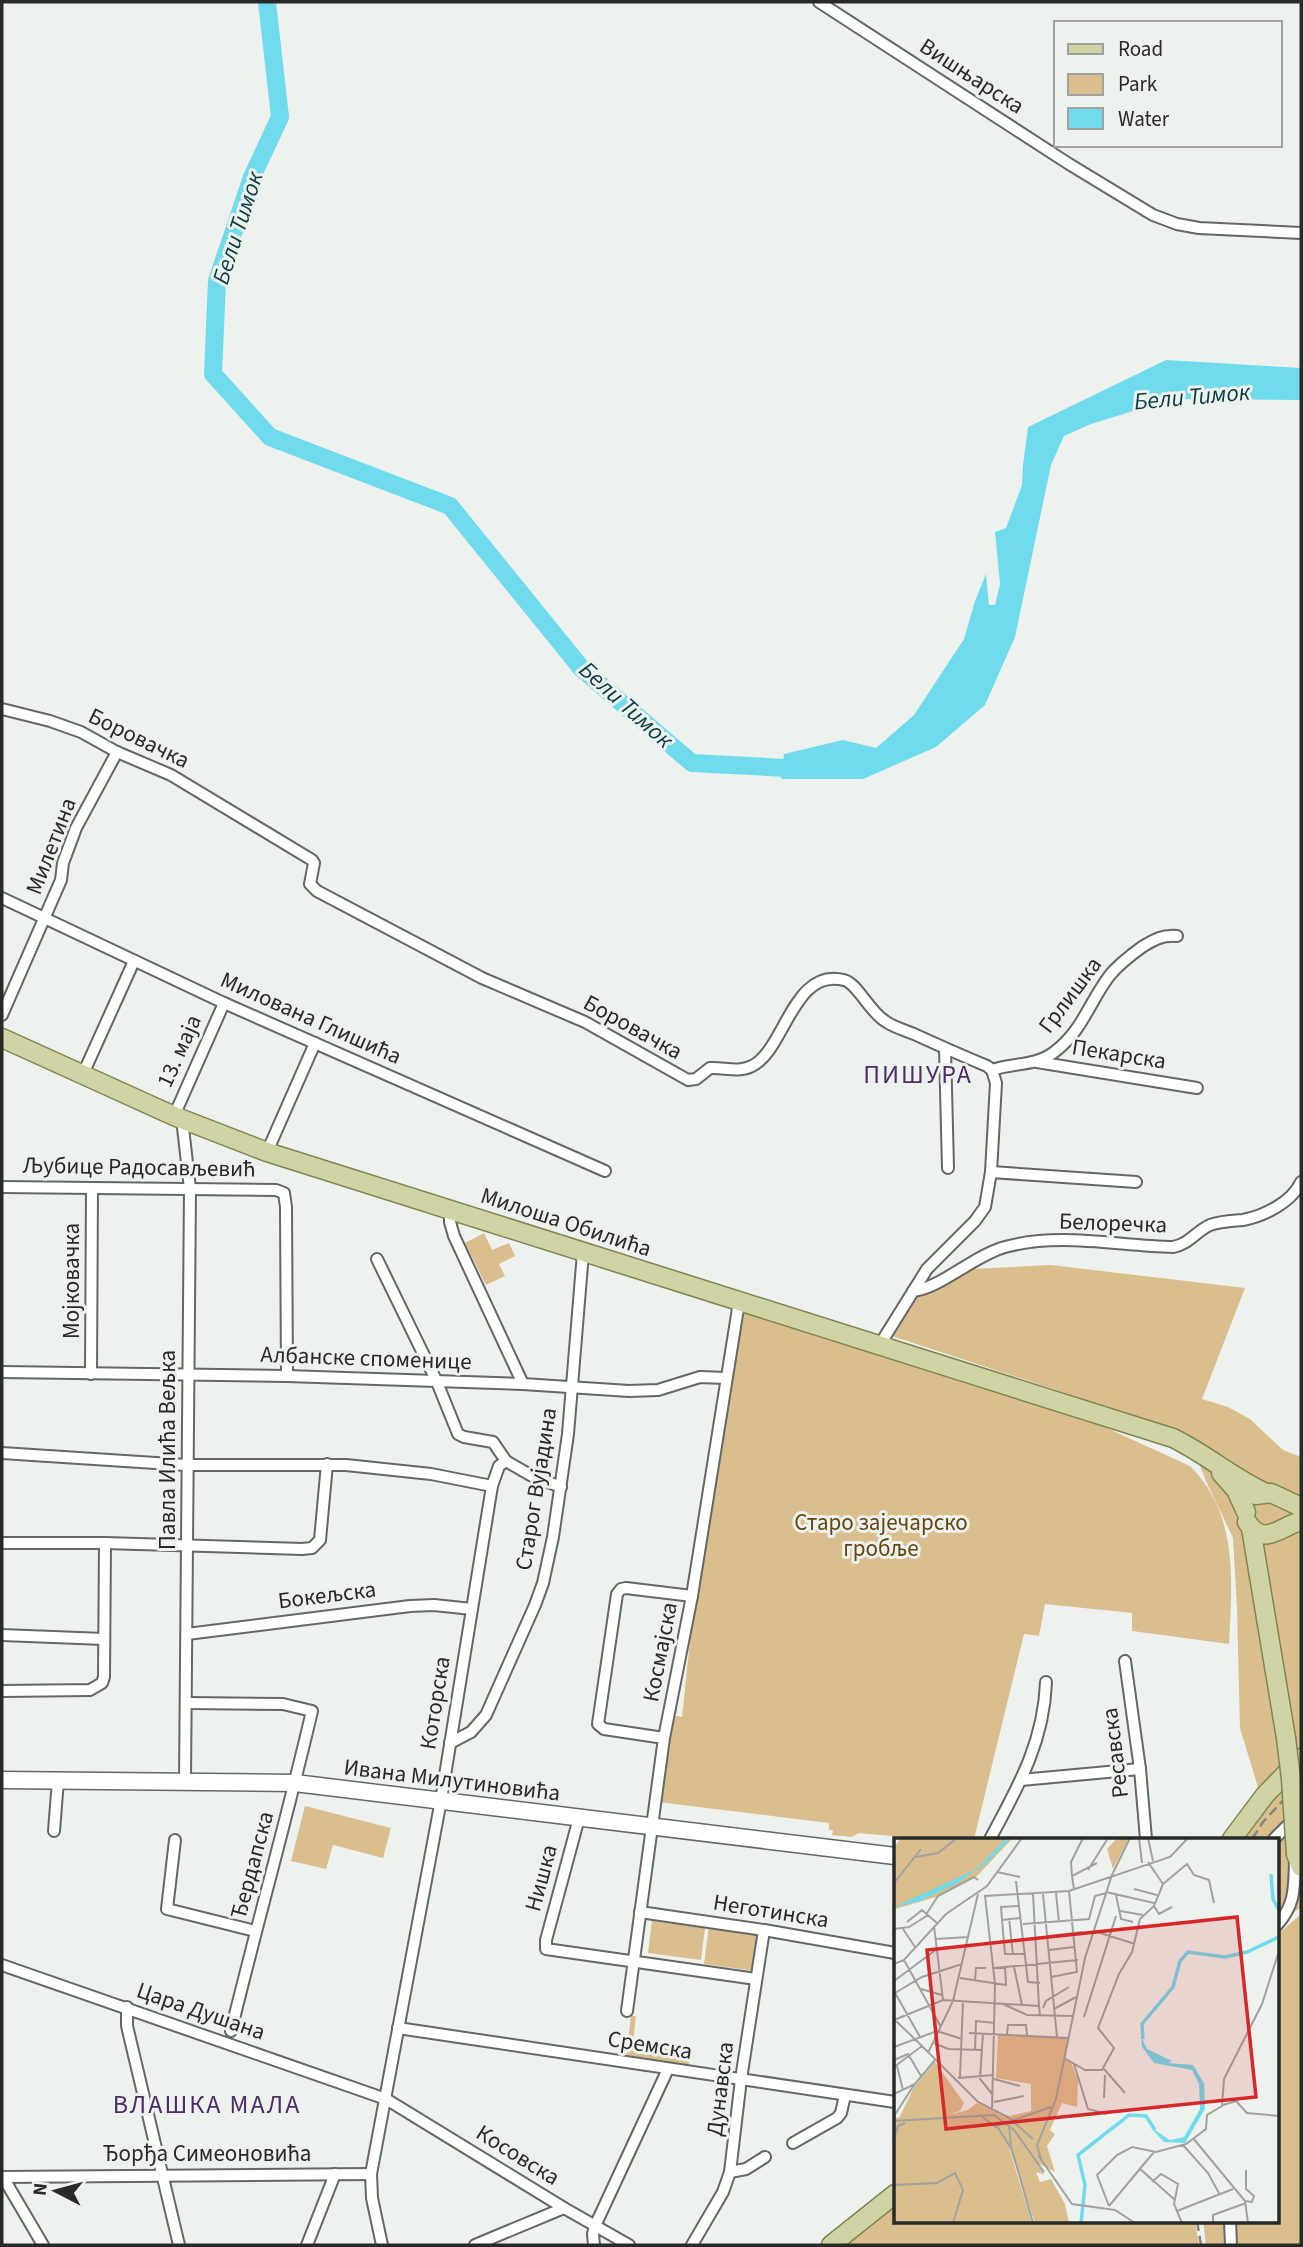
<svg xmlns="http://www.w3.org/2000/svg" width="1303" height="2247" font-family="'Source Sans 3',sans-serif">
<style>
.green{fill:#dbbe8e}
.water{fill:#70dbed}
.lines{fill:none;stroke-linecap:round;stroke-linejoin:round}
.river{stroke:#70dbed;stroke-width:18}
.street-casing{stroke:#646764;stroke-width:14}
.secondary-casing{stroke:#646764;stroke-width:19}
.primary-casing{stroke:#808552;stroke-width:21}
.street{stroke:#fff;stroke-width:10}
.secondary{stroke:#fff;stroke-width:16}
.primary{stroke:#d0d3a4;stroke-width:18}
.rail{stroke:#828582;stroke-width:2.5;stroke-dasharray:10 5;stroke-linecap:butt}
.primary-bridge-casing{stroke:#808552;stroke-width:21;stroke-linecap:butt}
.primary-bridge{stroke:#d0d3a4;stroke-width:18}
.labels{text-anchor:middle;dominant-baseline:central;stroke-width:6;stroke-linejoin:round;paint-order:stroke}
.street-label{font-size:23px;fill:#282a28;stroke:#eef2ee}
.park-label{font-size:23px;fill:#63470f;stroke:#eef2ee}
.water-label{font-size:24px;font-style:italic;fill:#073c43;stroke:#eef2ee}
.quarter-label{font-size:26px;letter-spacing:2px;fill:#4d2d66;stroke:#eef2ee}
.inset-river{fill:none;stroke:#70dbed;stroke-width:3.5}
.inset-road{fill:none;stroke:#9fa29f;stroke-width:2}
.view{fill:#d62828;fill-opacity:0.15;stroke:#d62828;stroke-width:3.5}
.inset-edge{fill:none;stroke:#282a28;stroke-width:3.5}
</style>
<rect width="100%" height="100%" fill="#eef2ee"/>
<g class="green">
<polygon points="484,1233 492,1250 509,1243 515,1256 499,1264 505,1276 486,1285 465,1243"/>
<polygon points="1051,1265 1245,1288 1202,1399 1228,1407 1250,1419 1283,1450 1301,1457 1301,1907 1277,1925 1277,1839 1245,1839 1264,1807 1240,1728 1237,1608 1233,1538 1206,1481 1187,1433 892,1336 915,1296 971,1269"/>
<path d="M745,1310L1087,1419L1190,1466C1239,1514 1232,1583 1229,1644L1132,1631V1613L1045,1604L1039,1636L1024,1634L974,1839H902V1837L859,1833L852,1837L832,1835L833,1830H829V1823L658,1802L672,1715L682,1717L693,1613L742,1314Z"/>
<polygon points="305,1806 391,1828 383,1858 333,1845 326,1869 291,1861"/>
<polygon points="1301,1914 1301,2245 1206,2245 1203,2221 1277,2221 1277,1935"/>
<polygon points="652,1921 705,1928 701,1960 648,1953"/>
<polygon points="709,1926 760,1933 755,1971 704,1964"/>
<polygon points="631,2016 636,2016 633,2041 691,2048 688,2067 626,2060"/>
<polygon points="895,2205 895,2221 1195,2221 1199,2245 847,2245"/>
</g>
<polygon class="water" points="1166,360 1301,368 1301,400 1172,399 1091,424 1064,436 1051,465 1015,637 985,705 936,747 863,779 781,779 784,754 843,740 876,748 914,715 964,639 975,601 986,574 989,605 995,605 1000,584 995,532 1006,528 1022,485 1023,465 1028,427"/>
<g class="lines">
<polyline class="river" points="267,2 280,117 252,177 217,281 213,374 270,437 450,506 582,669 692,763 804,769"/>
<defs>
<g id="street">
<polyline points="819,2 1069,164 1153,215 1177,224 1199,228 1301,233"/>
<path d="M2,709L50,721L81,732L117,752L171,775L312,860L314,863L310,884L317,891L482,978L585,1022L688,1080L696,1079L710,1068C724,1067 738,1073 752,1066C785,1050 793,967 844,980C857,983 869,1011 885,1021C893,1027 904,1030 914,1034C938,1045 963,1056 987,1066L992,1070L996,1083L991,1172L985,1207L975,1221L927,1269L879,1346"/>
<polyline points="2,898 224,1003 605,1171"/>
<polyline points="2,1015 61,880 63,863 76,828 117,752"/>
<polyline points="945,1049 948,1168"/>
<polyline points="1037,1062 1197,1088"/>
<path d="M992,1070C1012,1063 1035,1066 1053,1053C1083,1031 1089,1002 1110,975C1119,964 1131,955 1142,947C1155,939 1162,935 1177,936"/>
<polyline points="83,1074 134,961"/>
<polyline points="174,1116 224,1003"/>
<polyline points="182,1119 190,1189 185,1781"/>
<polyline points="267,1152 315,1043"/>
<polyline points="991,1172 1136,1182"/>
<polyline points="2,1187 276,1190 284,1193 286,1207 287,1376"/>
<polyline points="450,1211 450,1222 454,1236 523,1384"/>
<polyline points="377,1259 437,1382 458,1434 464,1437 493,1442 506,1461"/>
<path d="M913,1291C939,1289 975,1255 1005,1247C1060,1232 1118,1246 1173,1247C1191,1243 1195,1232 1210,1225C1221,1221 1232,1221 1243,1220C1264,1216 1292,1202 1301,1182"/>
<polyline points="2,1372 287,1376 523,1384 629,1391 658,1390 700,1377 726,1378"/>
<polyline points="91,1374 92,1188"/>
<polyline points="2,1453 186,1465 346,1465 431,1474 492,1486"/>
<polyline points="2,1543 105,1543 302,1549 312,1548 320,1540 327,1464"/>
<polyline points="187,1634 410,1606 434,1605 472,1609"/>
<polyline points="2,1635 104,1639"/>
<polyline points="1125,1661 1140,1769 1146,1839"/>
<polyline points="2,1691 90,1690 102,1683 104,1677 105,1543"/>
<path d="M186,1703L283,1704L312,1711C287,1818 257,1924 231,2031"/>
<polyline points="664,1738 604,1729 598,1724 617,1594 621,1589 626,1588 692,1596"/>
<polyline points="450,1743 471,1732 486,1715 535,1605 543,1583 553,1537 568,1434 583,1253"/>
<polyline points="1021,1780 1140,1769"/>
<polyline points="579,1818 546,1940 546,1949 756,1979"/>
<polyline points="54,1831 58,1780"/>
<path d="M990,1839C1018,1787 1044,1742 1046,1682"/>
<polyline points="1274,1839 1294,1819"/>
<polyline points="175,1840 167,1909 255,1931"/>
<polyline points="640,1912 764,1930 895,1953"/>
<path d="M1277,1925C1296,1904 1294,1887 1295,1860"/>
<polyline points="2,1965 386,2099 564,2208 629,2245"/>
<polyline points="127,2007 127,2026 179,2245"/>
<polyline points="627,2011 664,1738 692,1596 739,1302"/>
<polyline points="398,2028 895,2102"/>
<polyline points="793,2143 837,2118 841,2113 845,2095"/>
<polyline points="730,2172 746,2169 765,2157"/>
<polyline points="2,2177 371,2174"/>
<polyline points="3,2177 43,2245"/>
<polyline points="1230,2221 1231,2245"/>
<polyline points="307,2245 335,2174"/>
<polyline points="382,2245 372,2198 371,2174 441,1800 492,1486 499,1466 506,1461 532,1476 561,1487"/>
<polyline points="475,2245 564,2208"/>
<polyline points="594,2245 593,2234 595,2226 668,2069"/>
<polyline points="692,2245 723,2192 730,2172 741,2079 764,1930"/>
</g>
<polyline id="secondary" points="2,1780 295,1783 895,1856"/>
<g id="primary">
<path d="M2,1038L174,1116L267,1152L1173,1438C1206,1454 1233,1478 1266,1493"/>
<polyline points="1221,1473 1236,1490 1246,1512"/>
<polyline points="1256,1495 1271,1493 1301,1507"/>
<path d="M1247,1522C1264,1548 1281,1526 1301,1521"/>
<polyline points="1251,1528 1286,1738"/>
<polyline points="1232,1839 1265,1795 1301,1758"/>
<polyline points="1296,1854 1301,1867"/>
<polyline points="831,2245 895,2194"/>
</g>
</defs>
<use href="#street" class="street-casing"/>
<use href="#secondary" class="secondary-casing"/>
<use href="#primary" class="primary-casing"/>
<use href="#street" class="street"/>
<use href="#secondary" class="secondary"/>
<use href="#primary" class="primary"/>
<g class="rail">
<polyline points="1252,1839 1263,1822 1301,1781"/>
<polyline points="1197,2221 1201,2245"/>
</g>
<defs>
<polyline id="primary-bridge" points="1286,1738 1291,1779 1296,1854"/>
</defs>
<use href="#primary-bridge" class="primary-bridge-casing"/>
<use href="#primary-bridge" class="primary-bridge"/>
</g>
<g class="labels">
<g class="street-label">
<text transform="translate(972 76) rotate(33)">Вишњарска</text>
<text transform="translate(139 738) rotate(26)">Боровачка</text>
<text transform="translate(51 846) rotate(-69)">Милетина</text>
<text transform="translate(1070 995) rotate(-53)">Грлишка</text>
<text transform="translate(311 1018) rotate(24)">Милована Глишића</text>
<text transform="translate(633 1027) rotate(29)">Боровачка</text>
<text transform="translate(179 1051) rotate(-66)">13. маја</text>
<text transform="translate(1119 1054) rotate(9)">Пекарска</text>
<text transform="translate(139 1167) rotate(1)">Љубице Радосављевић</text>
<text transform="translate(566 1222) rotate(18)">Милоша Обилића</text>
<text transform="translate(1113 1223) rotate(2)">Белоречка</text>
<text transform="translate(71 1281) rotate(-90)">Мојковачка</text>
<text transform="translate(366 1358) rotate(2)">Албанске споменице</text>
<text transform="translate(167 1450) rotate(-90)">Павла Илића Вељка</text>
<text transform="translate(536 1489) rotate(-81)">Старог Вујадина</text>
<text transform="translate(327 1595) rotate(-7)">Бокељска</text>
<text transform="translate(660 1652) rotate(-79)">Космајска</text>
<text transform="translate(435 1703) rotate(-81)">Которска</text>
<text transform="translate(1115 1753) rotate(-97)">Ресавска</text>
<text transform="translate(452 1780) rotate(7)">Ивана Милутиновића</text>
<text transform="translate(252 1865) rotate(-75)">Ђердапска</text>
<text transform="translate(541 1878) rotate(-75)">Нишка</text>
<text transform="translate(771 1911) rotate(9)">Неготинска</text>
<text transform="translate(201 2011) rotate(19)">Цара Душана</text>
<text transform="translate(650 2045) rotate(9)">Сремска</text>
<text transform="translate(720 2089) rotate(-83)">Дунавска</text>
<text x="207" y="2153">Ђорђа Симеоновића</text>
<text transform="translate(518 2155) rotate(32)">Косовска</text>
</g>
<g class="park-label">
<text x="881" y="1522">Старо зајечарско<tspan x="881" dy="26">гробље</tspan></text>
</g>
<g class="water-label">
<text transform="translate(238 228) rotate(-72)">Бели Тимок</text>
<text transform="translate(1192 397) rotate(-5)">Бели Тимок</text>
<text transform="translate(626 705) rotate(42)">Бели Тимок</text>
</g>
<g class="quarter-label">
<text x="918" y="1074">ПИШУРА</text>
<text x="207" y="2104">ВЛАШКА МАЛА</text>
</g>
</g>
<g transform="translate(894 1838)">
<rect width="385" height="385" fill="#eef2ee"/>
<path d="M7,0H119L83,38L42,59L1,71L0,9ZM223,0H235L219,31L213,11ZM104,196L173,200L172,221L177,224L184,242L183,269L168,265L156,292L161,296L153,308L161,334L142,324L151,337L142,334L146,344L157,341L171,366L175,385H141L113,303L138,385H0V279L5,280L20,249L41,224L70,265L66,273L53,277L74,272L83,265L112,279L137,273V246L102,240Z" fill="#dbbe8e"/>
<path d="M113,0H117L95,23L65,44L26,63L0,69L81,32ZM247,198L253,211L278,223L274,225L299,227L310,245L311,271L291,305L270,304L256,289L276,302L290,299L306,271L305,246L298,232L260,225L248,209Z" fill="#70dbed"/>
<path class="inset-river" d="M377,36L379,61L385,72M249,201L248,186L279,149L286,123L294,114L331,119L353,114L385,99M187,385L191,347L184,317L235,277L252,278L261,292"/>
<path class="inset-road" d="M245,0L248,25M254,0L259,23M22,19L44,15L63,0M194,32L214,0M103,34L126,39M178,38L177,24L189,0M122,43L134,144L146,145M0,45L27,11M269,46L293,26L300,37L315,42L320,65M180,51L178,38L203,25M240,51L263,57M212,54L260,65M162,55L165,84M139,56L145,168M149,56L163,199M222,57L227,81L239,84M260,68L265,76L278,69M226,73L249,77M33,75L44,58L80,39L84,42M115,80L119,117M127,80L108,82L111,116H132M108,82L107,69L126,68M13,84L28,72L43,85M129,86L195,81L201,58L212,55M40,88L49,162M0,91L15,89L34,77M9,91L21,109M200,93L241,106M154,98L189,94M42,101L74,99M155,112L180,109M10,122L47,189M0,126L10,122L52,76L93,48L128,0M120,129L128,167M100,130L184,122M157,139L183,134L175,53M66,140L112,147L111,129M81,142L82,130H92M0,143L43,111M27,151L48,157M0,153L26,199M1,155L28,139L68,126M109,166L133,177L179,178M149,170L152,163L175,149M160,171L182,159M190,179L222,78M0,181L28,208M0,182L49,162L145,168L146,178M75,195L174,200M89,195L86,241L99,257M113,196L114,187H132L133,198M40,205L54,211L88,212M0,209L43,193L68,201M81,212L82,183L101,185M34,215L59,163L84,56M170,220L191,232H208L220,210L204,190L225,136L238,114L246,81L260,68L269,46L254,24M0,222L14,216L27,238M180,226L194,271L213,276M3,228L9,252M0,229L28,208L84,264L114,279L139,301M210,231L231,255M66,239L69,163M64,240L100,237M100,241L126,248M0,256L21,246L41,222M210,260L211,237M100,264L130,258M329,267L342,263L353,275L385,278M98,271L101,146L91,58L175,53L276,19L294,0M86,277L103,290M0,278L20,247M0,283L100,277L120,292L150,334M115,288L117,309M299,300L351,363L354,385M0,301L4,288L11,285M289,307L314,335L326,357M144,317L178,366L221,372L241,385M147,321L143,307L162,261L191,120L218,37L236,0M245,330L281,362M258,344L267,336L284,346L280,366L288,385M0,347L43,345L61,335L69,352L59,385M351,363L358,364L360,358L352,351V332M215,368L203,337L223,317L238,309L262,314L292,306L312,291L313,277L328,268L330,241L368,166L385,113M215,368L260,314M283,373L339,351M139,385L118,312L103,288L157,269M319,385V377L352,365"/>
<path class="view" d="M343,79L362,259L52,291L33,112Z"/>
<rect width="385" height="385" class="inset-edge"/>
</g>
<rect width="1303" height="2247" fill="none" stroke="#282a28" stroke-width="7"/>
<rect x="1054" y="21" width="228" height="126" fill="#eef2ee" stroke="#9fa29f" stroke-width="2"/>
<rect x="1068" y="44" width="35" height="10" fill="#d0d3a4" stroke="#9fa29f" stroke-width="2"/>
<text x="1118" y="56" font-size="21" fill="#282a28">Road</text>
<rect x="1068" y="74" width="35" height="21" fill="#dbbe8e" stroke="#9fa29f" stroke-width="2"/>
<text x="1118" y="91" font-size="21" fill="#282a28">Park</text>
<rect x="1068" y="108" width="35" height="21" fill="#70dbed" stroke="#9fa29f" stroke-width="2"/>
<text x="1118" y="126" font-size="21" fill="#282a28">Water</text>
<g transform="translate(56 2191) rotate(276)" stroke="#eef2ee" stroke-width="5" paint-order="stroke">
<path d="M0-5L12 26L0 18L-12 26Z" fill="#282a28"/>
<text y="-10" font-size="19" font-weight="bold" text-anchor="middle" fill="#282a28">N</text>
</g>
</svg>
